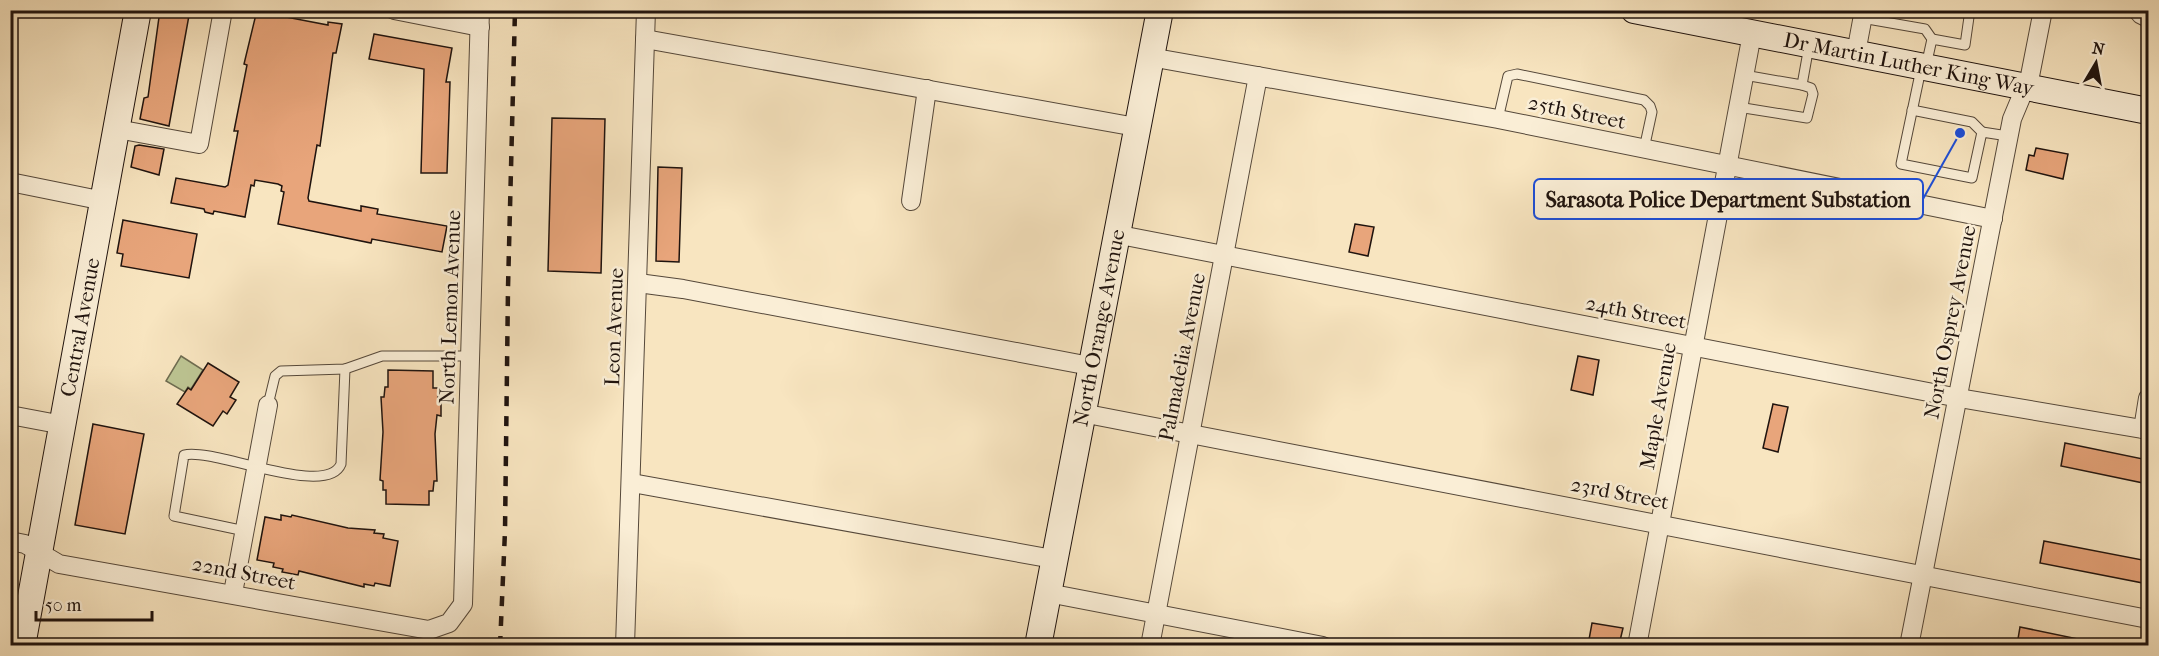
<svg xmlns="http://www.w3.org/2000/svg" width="2159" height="656" font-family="'IM FELL French Canon',serif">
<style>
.green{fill:#bdc593;stroke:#6e6c50;stroke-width:1.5}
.building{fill:#e8a57b;stroke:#1f130e;stroke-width:1.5}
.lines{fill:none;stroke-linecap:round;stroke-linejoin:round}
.lane-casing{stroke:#55483a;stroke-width:11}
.street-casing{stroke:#55483a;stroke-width:20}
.secondary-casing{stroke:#1f130e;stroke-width:28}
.lane{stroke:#faeed6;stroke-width:9}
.street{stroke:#faeed6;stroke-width:18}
.secondary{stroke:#faeed6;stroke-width:26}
.rail{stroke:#1f130e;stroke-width:4.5;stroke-dasharray:10 10;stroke-linecap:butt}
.labels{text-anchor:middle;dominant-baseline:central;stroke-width:5;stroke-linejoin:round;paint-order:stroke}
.street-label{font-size:21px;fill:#1f130e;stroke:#faeed6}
.leader{fill:none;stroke:#1d4ed8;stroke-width:2}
.callout-dot{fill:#1d4ed8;stroke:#faeed6;stroke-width:2}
.callout{fill:#faeed6;stroke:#1d4ed8;stroke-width:2}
.callout-label{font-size:22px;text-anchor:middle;font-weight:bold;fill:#1f130e}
</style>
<rect width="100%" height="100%" fill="#f8e5c0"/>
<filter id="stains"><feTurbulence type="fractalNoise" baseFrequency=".00333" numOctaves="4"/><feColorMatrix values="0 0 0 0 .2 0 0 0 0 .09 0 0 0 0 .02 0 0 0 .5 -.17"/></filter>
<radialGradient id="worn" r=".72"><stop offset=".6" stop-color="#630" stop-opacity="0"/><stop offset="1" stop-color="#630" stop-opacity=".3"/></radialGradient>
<g class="green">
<polygon points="944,11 1038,11 1017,14 950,15"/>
<polygon points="181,356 203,370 191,389 188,387 185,392 166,381"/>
</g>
<g class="building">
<polygon points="160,10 190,10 169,126 140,119 144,98 148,97"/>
<polygon points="257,10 270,10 270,14 328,25 328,22 342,24 336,53 333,53 320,146 317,145 308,198 309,201 361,211 361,206 378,209 377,214 447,226 442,252 372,239 371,243 278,224 284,192 281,191 282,186 278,184 255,180 254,186 251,185 245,217 214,211 213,214 205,212 204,209 171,203 176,178 225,187 228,185 238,131 234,131 247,65 244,64"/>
<polygon points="374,34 452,48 446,82 450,82 447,173 421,173 424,69 369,59"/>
<polygon points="552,118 605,119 601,273 548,271"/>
<polygon points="139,145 164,149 159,175 131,167 135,146"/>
<polygon points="2036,148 2068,154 2063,179 2026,170 2029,155 2034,156"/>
<polygon points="658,167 682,168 679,262 656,261"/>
<polygon points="123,220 197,234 189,278 121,266 123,254 117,253"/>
<polygon points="1355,224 1374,227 1368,256 1349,252"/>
<polygon points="1578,356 1599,360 1593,395 1571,390"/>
<polygon points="208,363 239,382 230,397 236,400 227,414 223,411 213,426 177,404 188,388 191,390"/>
<polygon points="388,370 433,371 433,388 438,388 438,398 441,398 441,416 437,415 435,434 437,481 434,481 433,491 429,491 429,505 386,504 386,490 383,490 383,481 380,480 383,432 381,397 384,397 385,387 388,387"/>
<polygon points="1773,404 1788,407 1778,452 1763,448"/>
<polygon points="93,424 144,434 125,534 75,525"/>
<polygon points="2065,443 2148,460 2148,484 2061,466"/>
<polygon points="281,515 291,517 292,515 348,528 375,530 374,533 384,534 383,538 398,541 390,586 375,583 374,586 364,584 364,587 299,571 298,575 282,572 283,569 273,567 274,563 257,560 265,517 281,520"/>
<polygon points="2044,541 2148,561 2148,584 2040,563"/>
<polygon points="1592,623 1623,628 1619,645 1588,645"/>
<polygon points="2020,627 2083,640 2082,645 2017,645"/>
</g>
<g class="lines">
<defs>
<g id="lane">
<polyline points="2131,10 2138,18 2148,23"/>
<polyline points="1862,18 1925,29 1932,39"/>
<polyline points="1926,66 1932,39 1965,45 1970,10"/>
<polyline points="1921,69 1901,164 1972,178 1982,132 2008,136"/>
<polyline points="1744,75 1802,85 1809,46"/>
<polyline points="1738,107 1807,118 1813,94 1811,88 1802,85"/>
<polyline points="1912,110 1972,122 1982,132"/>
<polyline points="1498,119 1508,76 1517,74 1644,100 1650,106 1652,112 1644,149"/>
<polyline points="268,405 275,376 281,371 345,369 382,356 472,356"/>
<path d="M245,531L174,516L184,455C213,447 327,499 341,464L345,369"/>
</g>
<g id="street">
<polyline points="394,10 480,27"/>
<polyline points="645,39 1136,127"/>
<polyline points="1856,53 1864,10"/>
<polyline points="1150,57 1498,119 1993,219"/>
<polyline points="117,129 199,144 223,10"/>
<polyline points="10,182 104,201"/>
<polyline points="911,201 927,89"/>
<polyline points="1115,234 1959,398 2148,430"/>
<polyline points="638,283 683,289 1090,366"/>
<polyline points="1082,413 2148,619"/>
<polyline points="10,415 63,425"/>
<polyline points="2143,429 2148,398"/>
<polyline points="632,483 1053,559"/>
<polyline points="10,541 25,544 59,564 429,630 449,623 463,604 480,10"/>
<polyline points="233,593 268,405"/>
<polyline points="1048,593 1323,646"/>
<polyline points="625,646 646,10"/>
<polyline points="1150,646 1258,76"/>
<polyline points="1637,646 1752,34"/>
<polyline points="1909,646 2012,119 2030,76 2043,10"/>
</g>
<g id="secondary">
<path id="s1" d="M1634,10L2148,111"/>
<path id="s2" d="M22,646L138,10"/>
<path id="s3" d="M1038,646L1160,10"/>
</g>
</defs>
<use href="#lane" class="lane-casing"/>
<use href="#street" class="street-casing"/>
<use href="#secondary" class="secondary-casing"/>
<use href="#lane" class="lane"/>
<use href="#street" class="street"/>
<use href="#secondary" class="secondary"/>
<polyline class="rail" points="500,646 505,531 508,288 515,10"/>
</g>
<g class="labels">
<g class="street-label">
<text stroke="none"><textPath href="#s1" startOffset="280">Dr Martin Luther King Way</textPath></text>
<text transform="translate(1577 112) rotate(12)">25th Street</text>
<text transform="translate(450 307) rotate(-88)">North Lemon Avenue</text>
<text transform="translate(1636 312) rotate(11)">24th Street</text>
<text transform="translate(1950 322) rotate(-79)">North Osprey Avenue</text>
<text transform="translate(614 327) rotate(-88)">Leon Avenue</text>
<text stroke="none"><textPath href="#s2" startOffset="324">Central Avenue</textPath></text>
<text stroke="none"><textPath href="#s3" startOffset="324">North Orange Avenue</textPath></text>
<text transform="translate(1182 357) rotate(-79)">Palmadelia Avenue</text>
<text transform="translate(1658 406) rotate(-80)">Maple Avenue</text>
<text transform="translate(1620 493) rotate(11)">23rd Street</text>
<text transform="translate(244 573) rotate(11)">22nd Street</text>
</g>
</g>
<path class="leader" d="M1960 133L1923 199"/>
<circle class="callout-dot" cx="1960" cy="133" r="6"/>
<rect class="callout" x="1534" y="179" width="389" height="40" rx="6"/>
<g class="callout-label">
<text x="1728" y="207">Sarasota Police Department Substation</text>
</g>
<rect width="2159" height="656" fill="none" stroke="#f8e5c0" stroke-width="36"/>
<rect x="12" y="12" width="2135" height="632" fill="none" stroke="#1f130e" stroke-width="3"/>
<rect x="18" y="18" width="2123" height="620" fill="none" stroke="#1f130e" stroke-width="1.5"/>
<g transform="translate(2096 63) rotate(10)" stroke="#faeed6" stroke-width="4.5" paint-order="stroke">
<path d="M0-4.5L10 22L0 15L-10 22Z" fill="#1f130e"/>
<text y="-9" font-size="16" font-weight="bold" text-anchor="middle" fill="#1f130e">N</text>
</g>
<path d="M36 611v9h116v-9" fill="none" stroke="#1f130e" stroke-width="3"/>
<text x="45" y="611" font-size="18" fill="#1f130e" stroke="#faeed6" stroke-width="4.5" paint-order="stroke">50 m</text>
<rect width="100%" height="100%" filter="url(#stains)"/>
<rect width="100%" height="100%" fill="url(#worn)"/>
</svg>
